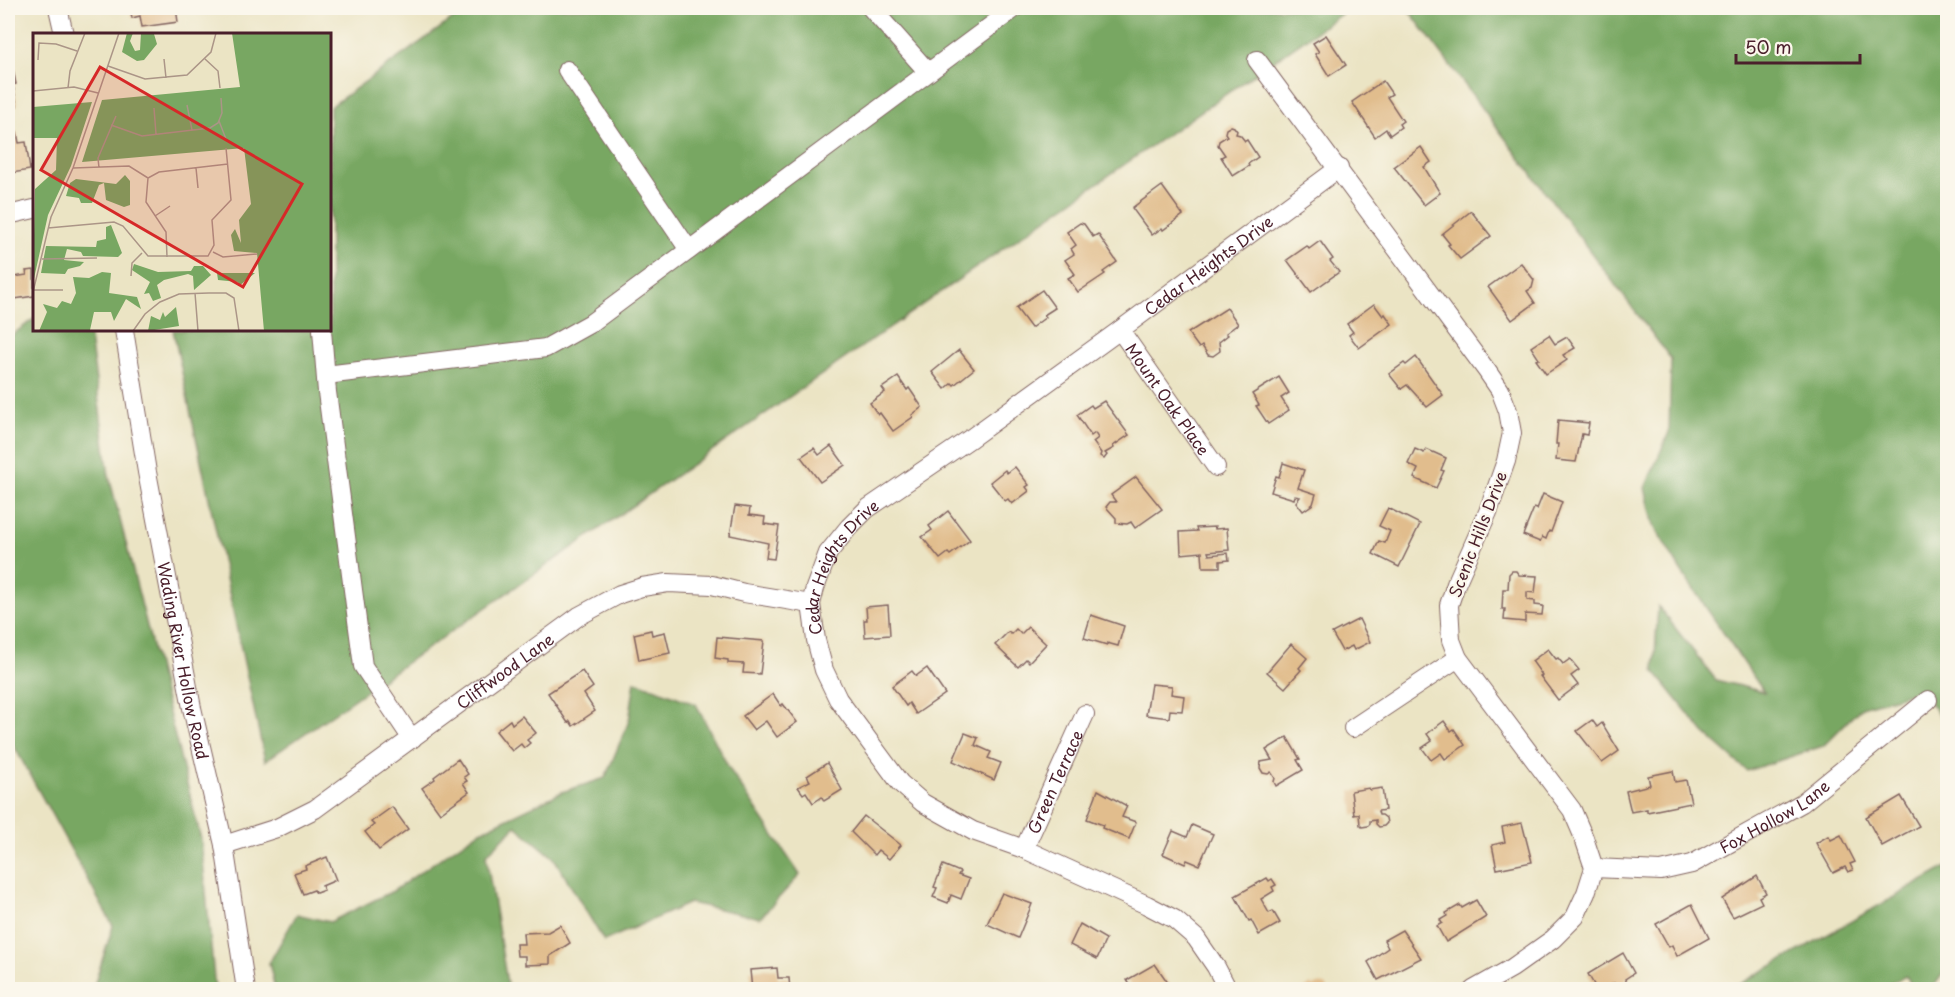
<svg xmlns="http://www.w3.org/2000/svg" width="1955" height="997" font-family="'Playpen Sans',sans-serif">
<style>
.forest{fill:#78a762;stroke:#616346;stroke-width:1.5}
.building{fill:#e1bd8d}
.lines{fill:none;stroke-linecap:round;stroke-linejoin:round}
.minor-casing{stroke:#826461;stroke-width:20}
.minor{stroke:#fff;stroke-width:18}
.labels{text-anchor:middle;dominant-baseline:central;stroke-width:4.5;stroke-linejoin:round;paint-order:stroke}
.street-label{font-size:16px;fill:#4a1f2b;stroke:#fbf7ec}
.inset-road{fill:none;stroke:#ab9587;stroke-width:1.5}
.view{fill:#d62828;fill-opacity:0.15;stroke:#d62828;stroke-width:3}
.inset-edge{fill:none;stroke:#4a1f2b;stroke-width:3}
</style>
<rect width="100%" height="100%" fill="#fbf7ec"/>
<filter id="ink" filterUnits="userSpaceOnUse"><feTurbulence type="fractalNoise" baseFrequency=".0167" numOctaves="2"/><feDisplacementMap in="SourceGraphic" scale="12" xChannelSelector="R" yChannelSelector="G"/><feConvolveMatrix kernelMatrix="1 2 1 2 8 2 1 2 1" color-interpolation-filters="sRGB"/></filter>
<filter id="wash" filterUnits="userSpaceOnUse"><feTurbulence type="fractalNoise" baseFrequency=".008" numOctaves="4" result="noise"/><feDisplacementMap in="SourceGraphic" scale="24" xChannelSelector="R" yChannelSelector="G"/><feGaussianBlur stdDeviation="1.35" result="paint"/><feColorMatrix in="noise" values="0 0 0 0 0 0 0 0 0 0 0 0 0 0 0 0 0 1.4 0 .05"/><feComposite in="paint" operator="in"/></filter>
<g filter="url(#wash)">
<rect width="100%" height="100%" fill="#ebe4c4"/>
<g class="forest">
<polygon points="468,8 1350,8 265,761 173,330 330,330 330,107"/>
<polygon points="1407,8 1947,8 1947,726 1921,690 1862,707 1823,746 1747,771 1704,733 1654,671 1658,606 1716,680 1764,692 1681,571 1654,526 1645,488 1669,432 1671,359"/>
<polygon points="34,319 34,330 89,330 109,476 201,839 215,989 93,989 113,926 8,735 8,338"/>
<polygon points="635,681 696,704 730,770 800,875 760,918 690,903 604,941 554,858 516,826 486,855 508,989 275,989 269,963 297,914 330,922 393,891 477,833 562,792 605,778 629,721"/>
<polygon points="1947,867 1947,968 1932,989 1914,989 1906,976 1879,989 1731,989"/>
</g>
<g id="blocks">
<g class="building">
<polygon points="130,8 176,8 178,22 142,27 140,16 132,18"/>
<polygon points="1326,35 1346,65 1329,76 1315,54 1319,52 1313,43"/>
<polygon points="12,64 16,84 13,85 17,106 8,108 8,65"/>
<polygon points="1383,81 1392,94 1387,97 1403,121 1399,124 1401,127 1390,135 1386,129 1375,137 1352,102"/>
<polygon points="1231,126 1234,127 1237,131 1236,134 1240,135 1245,141 1247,140 1258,157 1248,164 1249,166 1233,176 1221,157 1225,155 1218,145 1219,141 1227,136 1225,133 1226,129"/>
<polygon points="17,132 19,143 26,142 30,170 12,173 11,167 8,167 8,133"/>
<polygon points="1421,147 1431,162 1424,167 1440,193 1424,205 1394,167"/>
<polygon points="1162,186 1183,215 1163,230 1162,228 1152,235 1132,208"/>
<polygon points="1471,211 1491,236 1460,259 1448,245 1450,244 1442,234"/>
<polygon points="1080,223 1084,224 1093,237 1098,234 1117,262 1103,272 1105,274 1078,292 1068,278 1075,274 1065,260 1074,254 1071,249 1076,245 1067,232"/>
<polygon points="1320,241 1333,259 1330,261 1339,272 1311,292 1287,260 1307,246 1309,249"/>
<polygon points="1521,263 1534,280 1532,288 1527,291 1535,303 1512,320 1488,287"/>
<polygon points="34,270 34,296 8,300 8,278 27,275 26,271"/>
<polygon points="1042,290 1055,308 1044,315 1046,317 1031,328 1016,308"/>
<polygon points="1374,304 1383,316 1385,314 1392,324 1359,348 1349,335 1353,332 1347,324"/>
<polygon points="1227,308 1238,324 1226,333 1228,335 1219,342 1220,351 1213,356 1208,355 1202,346 1199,348 1188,333"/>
<polygon points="1549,335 1555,344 1567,337 1575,348 1563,355 1567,360 1546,374 1536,360 1539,359 1531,347"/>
<polygon points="959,350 974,369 954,385 952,383 945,389 932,372"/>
<polygon points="1416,357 1443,395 1427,407 1407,385 1401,389 1389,374 1404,363 1406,365"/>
<polygon points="898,377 907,390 909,388 922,407 912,415 913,417 893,431 880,413 878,415 870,403 885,392 882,388"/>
<polygon points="1279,377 1289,393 1281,398 1289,410 1268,424 1256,406 1259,405 1252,394"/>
<polygon points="1104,401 1129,435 1113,446 1114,448 1105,453 1107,455 1104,459 1100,456 1101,453 1093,442 1098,438 1095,433 1091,436 1077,415 1091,405 1093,408"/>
<polygon points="1558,420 1589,423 1587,435 1582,434 1576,462 1556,460 1558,444 1556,444"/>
<polygon points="831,446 845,465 820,482 801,457 814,448 819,455"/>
<polygon points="1415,449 1424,453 1426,449 1446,458 1441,470 1444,471 1436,488 1414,478 1418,469 1408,464"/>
<polygon points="1283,463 1304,470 1298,488 1316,494 1313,504 1303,511 1296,502 1300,497 1295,496 1294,499 1271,492 1276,476 1279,477"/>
<polygon points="1015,467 1029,485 1026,487 1029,491 1012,504 1008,499 1005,501 990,482 1005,470 1007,473"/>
<polygon points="1136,477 1162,509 1135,528 1131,522 1127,524 1116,523 1116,518 1106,507 1110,502 1116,502 1111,495"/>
<polygon points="1543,494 1562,502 1551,532 1549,531 1546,539 1542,537 1540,542 1523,535 1534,508 1537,509"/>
<polygon points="735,506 750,508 749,515 765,517 764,524 779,526 774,559 766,558 768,543 730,535"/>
<polygon points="1388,508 1420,524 1399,567 1373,554 1379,541 1385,543 1390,531 1379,526"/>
<polygon points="948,511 970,540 950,555 948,553 940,559 922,537 932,530 929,526"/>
<polygon points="1215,527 1215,529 1227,528 1229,550 1208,552 1209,555 1228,553 1229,560 1220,561 1220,567 1203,567 1202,552 1181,554 1180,532 1197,531 1196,528"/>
<polygon points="1512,571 1516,571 1519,575 1537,576 1535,593 1527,592 1527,600 1535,601 1535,605 1543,606 1542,615 1525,614 1525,622 1504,620 1505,609 1502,609 1503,589 1508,589 1509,574"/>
<polygon points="888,605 890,635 865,637 864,620 867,620 866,607"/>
<polygon points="1091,615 1124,626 1118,646 1107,643 1107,645 1084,638"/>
<polygon points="1359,619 1370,642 1354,650 1352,646 1342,651 1332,633"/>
<polygon points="1028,627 1046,644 1029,662 1026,659 1018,667 995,645 1008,632 1011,634 1016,629 1021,634"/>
<polygon points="651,630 652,635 665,632 670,653 639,660 634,634"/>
<polygon points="717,637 764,641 760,674 743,673 744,664 728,663 728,660 715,658"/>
<polygon points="1291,644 1307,658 1299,668 1301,670 1285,688 1267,672"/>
<polygon points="1548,649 1556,659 1558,658 1563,664 1570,659 1579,670 1571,676 1578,685 1558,700 1540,676 1542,675 1532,661"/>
<polygon points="927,668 945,694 916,714 909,703 906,706 892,686 912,671 916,676"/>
<polygon points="582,671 593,687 584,694 595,711 573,726 570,721 568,723 548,693"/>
<polygon points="1151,684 1172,686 1171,694 1184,696 1182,711 1170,710 1169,718 1146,715"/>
<polygon points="773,694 781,706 783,704 797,722 777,737 766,721 754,730 743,716"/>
<polygon points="522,716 536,733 527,740 530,743 524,748 521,744 512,751 496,731 510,720 512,724"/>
<polygon points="1592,720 1597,727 1602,723 1619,751 1602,763 1577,731"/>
<polygon points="1444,721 1451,731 1454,729 1465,745 1445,759 1441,753 1431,760 1422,748 1432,741 1427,734"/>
<polygon points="965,733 978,738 975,745 991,752 988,758 1001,763 994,780 953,761"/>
<polygon points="1287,737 1300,759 1297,760 1303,770 1276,786 1274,782 1275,778 1271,772 1268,774 1263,773 1260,768 1261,762 1272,760 1266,750"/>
<polygon points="458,759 468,774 464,777 467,781 463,783 469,792 440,813 422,788 435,779 434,777"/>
<polygon points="827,763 842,790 824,801 822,797 813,803 806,792 803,794 798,787 810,781 807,776"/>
<polygon points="1673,771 1675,782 1686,780 1691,803 1647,812 1647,809 1631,812 1626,791 1650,785 1648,776"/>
<polygon points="1369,788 1370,790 1382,788 1385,810 1378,811 1379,815 1382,815 1386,818 1387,823 1384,826 1379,827 1376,824 1376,820 1370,821 1370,824 1368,826 1362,827 1360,825 1359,814 1354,815 1351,791"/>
<polygon points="1098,790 1127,806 1122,817 1136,822 1129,839 1102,828 1103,825 1087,819"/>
<polygon points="1901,796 1919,826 1882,846 1866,817"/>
<polygon points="392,807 408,829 379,850 365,832 374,825 371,822"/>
<polygon points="864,816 901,845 889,859 878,850 874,855 851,832"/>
<polygon points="1522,823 1532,862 1497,869 1492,845 1505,842 1502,827"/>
<polygon points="1192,825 1213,834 1199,865 1187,860 1185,864 1163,854 1173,831 1187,837"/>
<polygon points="1841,835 1855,862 1850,864 1853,870 1848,872 1845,867 1833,873 1816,843 1828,836 1831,840"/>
<polygon points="327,857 336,880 322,886 324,890 316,893 314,890 303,894 294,873 306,869 305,866"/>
<polygon points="943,865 960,872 958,875 969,879 961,899 951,895 948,903 933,897 937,888 934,887"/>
<polygon points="1757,876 1766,893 1759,897 1762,903 1733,917 1722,899"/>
<polygon points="1267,878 1269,881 1272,879 1276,885 1272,887 1274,891 1261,899 1269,913 1273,911 1280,923 1259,935 1251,920 1249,921 1235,896"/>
<polygon points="1002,893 1032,904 1018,938 987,924"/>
<polygon points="1476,900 1486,917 1446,942 1437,926 1442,923 1440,920 1447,916 1446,913 1460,905 1462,908"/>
<polygon points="1692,904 1709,938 1677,956 1672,945 1669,947 1656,924"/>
<polygon points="1080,924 1106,939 1097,959 1070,945"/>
<polygon points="560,925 570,943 550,956 550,964 525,965 525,956 517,956 516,944 524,944 523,933 548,932"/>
<polygon points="1402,930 1421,958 1378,980 1368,962 1388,948 1384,940"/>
<polygon points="1623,953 1634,973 1625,979 1629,986 1619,990 1614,983 1602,990 1597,990 1588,974"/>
<polygon points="1155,964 1173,990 1133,990 1127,980"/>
<polygon points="777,968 778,978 789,978 790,990 752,990 750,970"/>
<polygon points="1311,984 1313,987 1317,984 1325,985 1328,990 1303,990"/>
</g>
</g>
</g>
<g filter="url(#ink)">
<use href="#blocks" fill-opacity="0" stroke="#826461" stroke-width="1.5"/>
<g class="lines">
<defs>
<g id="minor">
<polyline points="58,8 64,34"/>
<polyline points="871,8 928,72"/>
<polyline points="1257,60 1487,371 1500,390 1508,411 1512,433 1506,461 1488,512 1456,584 1449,605 1451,640 1458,658 1572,810 1584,838 1594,868 1586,893 1575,917 1553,939 1512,968 1473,990"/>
<polyline points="567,70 689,250"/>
<polyline points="8,215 34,209"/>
<path id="s1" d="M124,330L147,472L192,708L224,845L246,990"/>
<polyline points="322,330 327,392 363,666 412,739"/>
<path id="s2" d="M1120,330L1216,467"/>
<polyline points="326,375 546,348 591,323 1015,8"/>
<polyline points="1353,728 1458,658"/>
<path id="s3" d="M224,845L277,828L315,809L579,616L620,594L642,587L668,583L712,585L744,593L811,604"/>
<path id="s4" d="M1024,849L1085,714"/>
<path id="s5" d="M1594,868L1661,871L1692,864L1802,803L1928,700"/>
<path id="s6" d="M1228,990L1216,967L1196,938L1174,919L1147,905L1024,849L973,831L923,803L900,783L838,699L824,670L816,640L811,604L815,588L828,553L849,527L867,509L971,438L1120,330L1339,168"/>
</g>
</defs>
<use href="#minor" class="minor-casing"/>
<use href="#minor" class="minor"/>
</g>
</g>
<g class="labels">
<g class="street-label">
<text stroke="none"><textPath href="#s6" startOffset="1134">Cedar Heights Drive</textPath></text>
<text stroke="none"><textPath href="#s2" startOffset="84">Mount Oak Place</textPath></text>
<text transform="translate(1477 534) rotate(-69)">Scenic Hills Drive</text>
<text stroke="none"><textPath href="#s6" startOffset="648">Cedar Heights Drive</textPath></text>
<text stroke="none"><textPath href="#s1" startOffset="336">Wading River Hollow Road</textPath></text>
<text stroke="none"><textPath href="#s3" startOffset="333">Cliffwood Lane</textPath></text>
<text stroke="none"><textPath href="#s4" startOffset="74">Green Terrace</textPath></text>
<text stroke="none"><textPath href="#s5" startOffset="194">Fox Hollow Lane</textPath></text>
</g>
</g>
<g transform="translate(33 33)">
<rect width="298" height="298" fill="#ebe4c4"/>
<path d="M94,0H100L97,8L102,18L107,17L108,0L121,1L124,11L111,27L104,28L89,19ZM199,0H298V298H231L224,220L201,218L198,202L202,196L208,210L206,187L218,171L211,115L49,129L69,67L207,54ZM59,69L38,133L15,182L0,250L2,156L23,137L24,105H0V74ZM92,142L97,148V172L91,174L73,167L71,150L66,152L59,170H48L46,165L33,163L37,150L43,146L83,151ZM78,192L89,220L85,224L50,223L48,219L34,216L31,227L51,229L47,233L35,236L32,241L8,240L13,213L63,214L64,208L73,206V194ZM101,231L125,239L158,238L161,233H170L178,242L161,257L160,243L155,241L131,247L124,252L128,265L120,268L116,260L111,261L117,249L99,237ZM69,239L78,240L76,260L104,264L108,276L93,266L81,288L78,279H61L57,297L6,298L14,279L10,271L24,275L29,268L38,271L43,260L40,244L56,245ZM184,240H222L206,253L205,249L185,247ZM143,274L146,293L115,298L118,283L127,287L130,279L132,284Z" fill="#78a762"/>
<path class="inset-road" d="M131,26L133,45M172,26L185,38L187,55M5,27L6,10L23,11L44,18M75,33L112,46L154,42L178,19L183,0M35,55L37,38L52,0M0,58L41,54L65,60M154,72L159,97M121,75L123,101M186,88L193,106M78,92L109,103L177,95L185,90L189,80L188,65M40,135L96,133L115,145M66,135L65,125L83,83M163,135L165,155M122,183L137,173M15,195L81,189L90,193L115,223H175L181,212L179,187L198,167L193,115M180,219L190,224L224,221M134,224L133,199L113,169L115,145L126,139L195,131M9,226L64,225M98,243L99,230L109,220M0,257H30M0,259L18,184L40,135L86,0M162,260L165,298M100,298L112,281L127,269L146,261L176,260H193L201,265L206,298"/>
<path class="view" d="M67,34L269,151L210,254L8,137Z"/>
<rect width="298" height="298" class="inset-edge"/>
</g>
<rect width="1955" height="997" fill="none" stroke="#fbf7ec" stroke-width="30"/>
<path d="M1736 54v9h124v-9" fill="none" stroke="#4a1f2b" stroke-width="3"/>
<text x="1745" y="54" font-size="18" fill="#4a1f2b" stroke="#fbf7ec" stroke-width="4.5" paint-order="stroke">50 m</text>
</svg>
